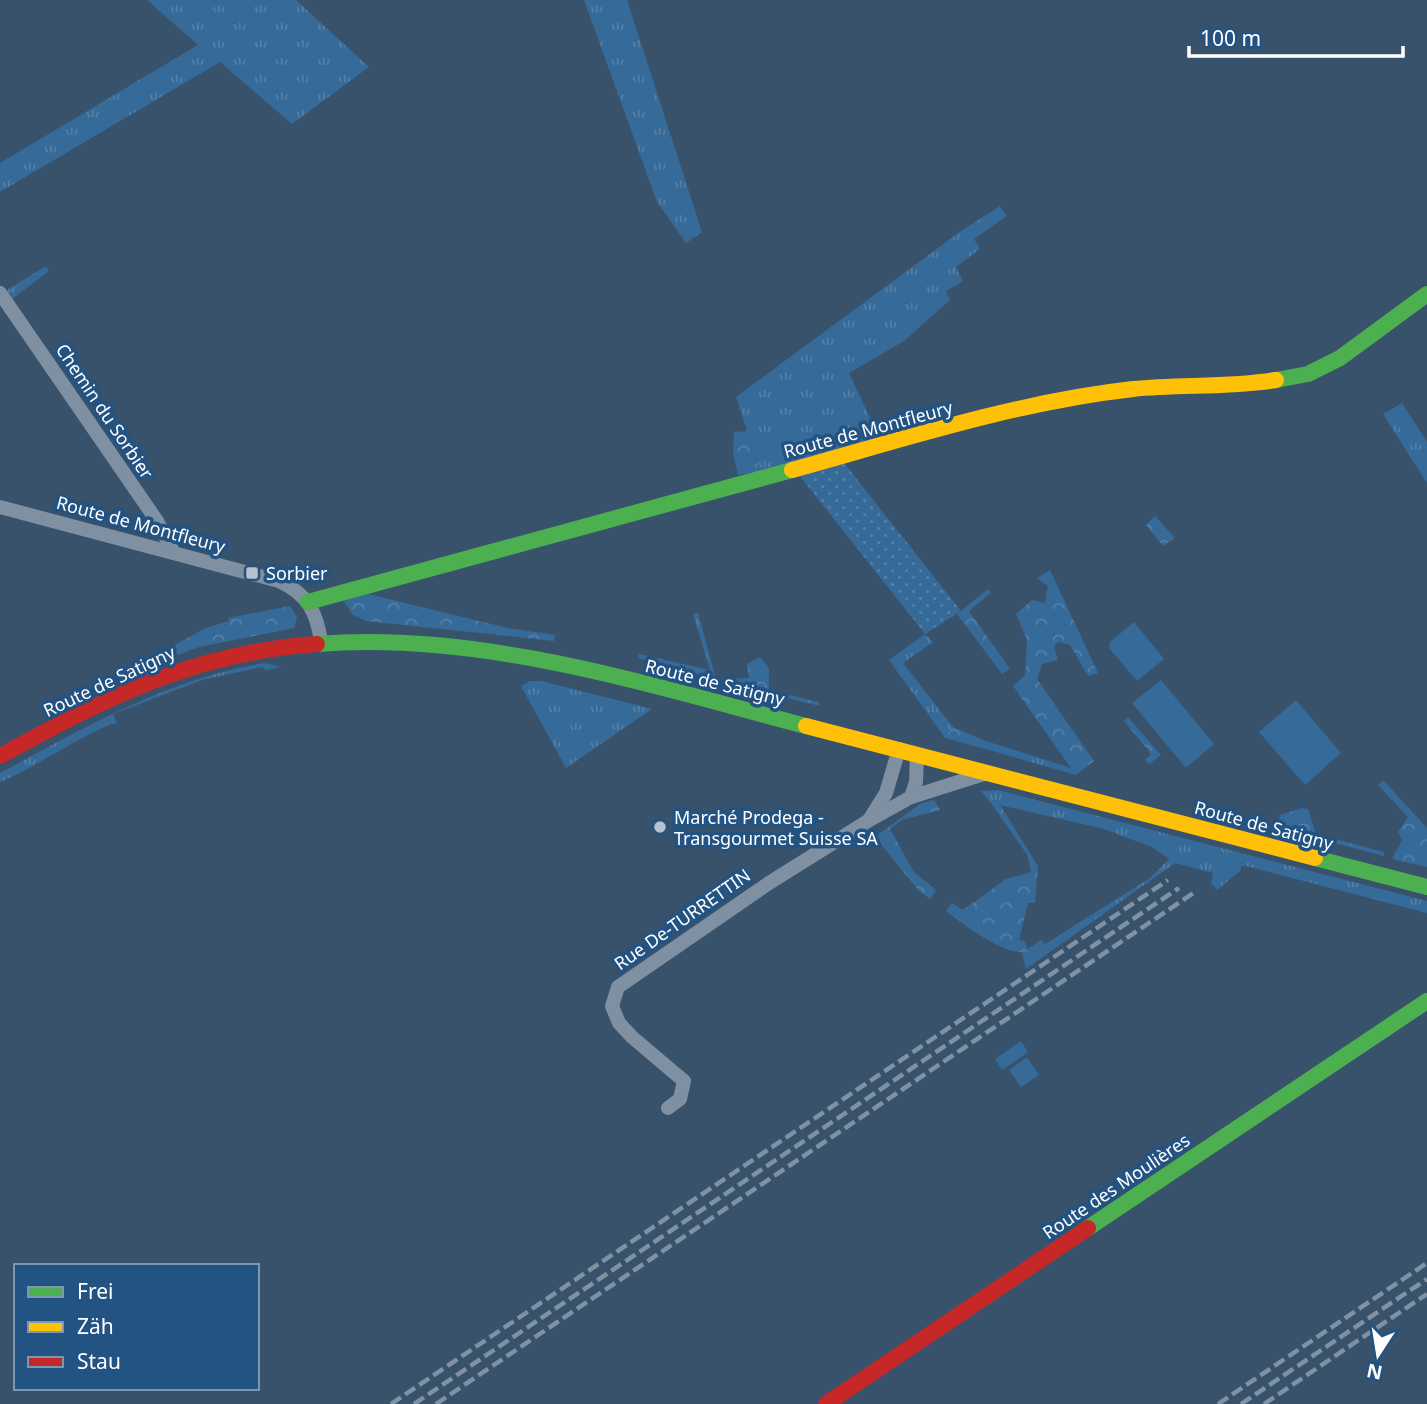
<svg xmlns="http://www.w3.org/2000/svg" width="1427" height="1404" font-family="'Noto Sans',sans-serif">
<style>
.grass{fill:url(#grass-tufts)}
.forest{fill:url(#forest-crowns)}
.park{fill:url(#park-dots)}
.pitch{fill:#366a99}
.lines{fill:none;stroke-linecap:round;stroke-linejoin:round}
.street{stroke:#7e90a2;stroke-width:14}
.fast{stroke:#4caf50;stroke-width:16}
.slow{stroke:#ffc107;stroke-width:16}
.jam{stroke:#c62828;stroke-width:16}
.rail{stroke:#7f91a2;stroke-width:4.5;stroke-dasharray:12 5;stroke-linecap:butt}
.poi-dot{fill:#b9c2cc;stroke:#225382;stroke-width:2.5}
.labels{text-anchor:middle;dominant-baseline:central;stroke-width:7;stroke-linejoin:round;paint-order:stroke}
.street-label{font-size:18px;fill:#fff;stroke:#225382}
.poi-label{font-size:18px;fill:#fff;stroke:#225382;text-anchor:start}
</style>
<defs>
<pattern id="grass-tufts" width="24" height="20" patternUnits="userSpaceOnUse" patternTransform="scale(1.75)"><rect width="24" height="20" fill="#366a99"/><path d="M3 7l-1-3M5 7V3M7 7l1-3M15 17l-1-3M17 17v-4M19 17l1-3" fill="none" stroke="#5480a8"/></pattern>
<pattern id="forest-crowns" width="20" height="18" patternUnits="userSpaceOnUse" patternTransform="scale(1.75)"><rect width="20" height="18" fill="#366a99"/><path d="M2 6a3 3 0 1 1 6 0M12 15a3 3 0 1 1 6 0" fill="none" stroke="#5480a8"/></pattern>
<pattern id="park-dots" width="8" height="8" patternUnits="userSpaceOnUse" patternTransform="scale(1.75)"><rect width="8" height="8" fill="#366a99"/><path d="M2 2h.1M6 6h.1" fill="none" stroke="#5480a8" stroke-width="1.8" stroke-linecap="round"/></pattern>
</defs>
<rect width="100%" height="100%" fill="#38526c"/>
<g class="grass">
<polygon points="147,0 296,0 369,67 292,124 220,62 0,192 0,163 198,45"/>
<polygon points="584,0 627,0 702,232 686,243 657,202"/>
<polygon points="1000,206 1007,216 974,239 980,249 956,267 963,281 946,291 950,300 904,341 849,373 880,439 760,471 736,397 961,231"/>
<polygon points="46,266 49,271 12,299 7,290"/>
<polygon points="1402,403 1427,442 1427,483 1383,414"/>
<polygon points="698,613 716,679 638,658 639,654 710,670 693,614"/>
<polygon points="925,634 933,642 903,663 953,727 945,738 889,660"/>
<path d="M264,663L282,667L266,670L262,667L202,680L113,714L117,723C104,722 23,774 0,782V773C85,727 167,679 264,663Z"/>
<polygon points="530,681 541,681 652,709 566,768 521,686"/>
<polygon points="983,740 1071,768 1076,775 982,748"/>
<polygon points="998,790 1427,901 1427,913 1242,865 1240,871 1217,890 1211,883 1213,873 1175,863 1026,969 1022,953 1041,940 1045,944 1150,878 1169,859 1152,847 1104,829 991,803 981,791"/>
</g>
<g class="forest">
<polygon points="747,431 760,471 738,475 733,452 734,432"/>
<polygon points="1155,516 1175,538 1163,546 1146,525"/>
<polygon points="1050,570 1098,673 1088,676 1070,645 1058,642 1054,647 1058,660 1042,664 1037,679 1094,761 1076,775 1013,686 1025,675 1027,640 1016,614 1032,600 1045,603 1048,586 1037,578"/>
<polygon points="988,589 991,593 969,611 1010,669 1002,674 957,614"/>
<polygon points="368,594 508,628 555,635 554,641 366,621 353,615 343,600"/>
<polygon points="290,606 297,617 294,628 199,647 104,683 206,628 229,621 228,618"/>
<polygon points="760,657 769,668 769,690 818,702 820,706 726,683 726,679 749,678 747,664"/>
<polygon points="1128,717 1161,755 1149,764 1145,760 1151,754 1124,721"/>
<polygon points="953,727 983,740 982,748 945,738"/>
<polygon points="1383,780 1427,828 1427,867 1392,859 1402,840 1398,832 1408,817 1378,785"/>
<polygon points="934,800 940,810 902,820 890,829 914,872 936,890 930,899 919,891 875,837 920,804"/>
<path d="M991,803H999L1038,866L1035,903H1028L1019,940L1025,941L1028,951C1008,959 963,924 946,911L952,903L963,910L1006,879L1031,872L1028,856Z"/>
<polygon points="1302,808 1308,809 1316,834 1384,852 1384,856 1292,832 1278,824 1280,815"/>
</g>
<polygon class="park" points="844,463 961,611 925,634 799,475"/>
<g class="pitch">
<polygon points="1134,622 1164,659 1137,681 1109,648 1110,642"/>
<polygon points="1161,680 1214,744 1186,768 1132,703"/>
<polygon points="1296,700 1341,753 1305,785 1259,732"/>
<polygon points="1021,1041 1028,1052 1002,1070 995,1059"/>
<polygon points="1027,1057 1039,1075 1021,1087 1009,1070"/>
</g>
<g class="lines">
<g class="street">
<polyline points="0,293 157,521 174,553"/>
<path d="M0,507L279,581C308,594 317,613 321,642"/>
<polyline points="911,797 916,782 917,754"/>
<polyline points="869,820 886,793 899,749"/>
<polyline points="668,1108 680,1099 684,1081 632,1037 619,1023 612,1006 618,987 769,883 868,821 911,797 987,773"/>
</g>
<g class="fast">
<polyline points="1276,380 1308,374 1340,358 1427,294"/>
<polyline points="308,602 792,470"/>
<path d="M317,644C483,631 648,685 806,726"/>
<polyline points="1315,858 1427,887"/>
<polyline points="1088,1228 1427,1001"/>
</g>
<g class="slow">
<path d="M792,470C904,439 1017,402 1133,389C1180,384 1229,388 1276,380"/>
<polyline points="806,726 1315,858"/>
</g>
<g class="jam">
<path d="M0,756C108,697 192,653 317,644"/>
<polyline points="826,1404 1088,1228"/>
</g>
<g class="rail">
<polyline points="391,1404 1168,880"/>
<polyline points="414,1404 1179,888"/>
<polyline points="436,1404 1195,892"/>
<polyline points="1218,1404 1427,1263"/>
<polyline points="1241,1404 1427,1279"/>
<polyline points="1264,1404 1427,1294"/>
</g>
</g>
<g class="poi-dot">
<rect x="245" y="566" width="14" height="14" rx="3.5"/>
<circle cx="660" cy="827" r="7"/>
</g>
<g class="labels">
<g class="street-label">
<text transform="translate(105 411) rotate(56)">Chemin du Sorbier</text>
<text transform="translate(868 429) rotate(-15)">Route de Montfleury</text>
<text transform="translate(141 524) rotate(15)">Route de Montfleury</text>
<text transform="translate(109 681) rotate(-25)">Route de Satigny</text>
<text transform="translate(715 682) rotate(14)">Route de Satigny</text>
<text transform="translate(1264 825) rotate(15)">Route de Satigny</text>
<text transform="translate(682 919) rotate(-35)">Rue De-TURRETTIN</text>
<text transform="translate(1116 1186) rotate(-34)">Route des Moulières</text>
</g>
<g class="poi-label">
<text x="266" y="573">Sorbier</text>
<text x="674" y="817">Marché Prodega -<tspan x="674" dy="21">Transgourmet Suisse SA</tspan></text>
</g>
</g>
<rect x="14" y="1264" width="245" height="126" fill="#225382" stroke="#7a98b4" stroke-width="2"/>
<rect x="28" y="1287" width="35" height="10" fill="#4caf50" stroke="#7a98b4" stroke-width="2"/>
<text x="77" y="1299" font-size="21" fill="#ffffff">Frei</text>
<rect x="28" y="1322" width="35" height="10" fill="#ffc107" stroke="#7a98b4" stroke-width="2"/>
<text x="77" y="1334" font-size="21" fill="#ffffff">Zäh</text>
<rect x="28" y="1357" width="35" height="10" fill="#c62828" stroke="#7a98b4" stroke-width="2"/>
<text x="77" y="1369" font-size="21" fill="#ffffff">Stau</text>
<g transform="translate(1378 1355) rotate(192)" stroke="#225382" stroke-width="5" paint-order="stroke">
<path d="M0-5L12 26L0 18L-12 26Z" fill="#ffffff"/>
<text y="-10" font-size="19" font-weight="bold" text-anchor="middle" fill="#ffffff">N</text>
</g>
<path d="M1189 46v10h214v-10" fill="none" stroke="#ffffff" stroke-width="3.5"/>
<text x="1200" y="46" font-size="21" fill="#ffffff" stroke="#225382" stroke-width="5" paint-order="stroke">100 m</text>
</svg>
